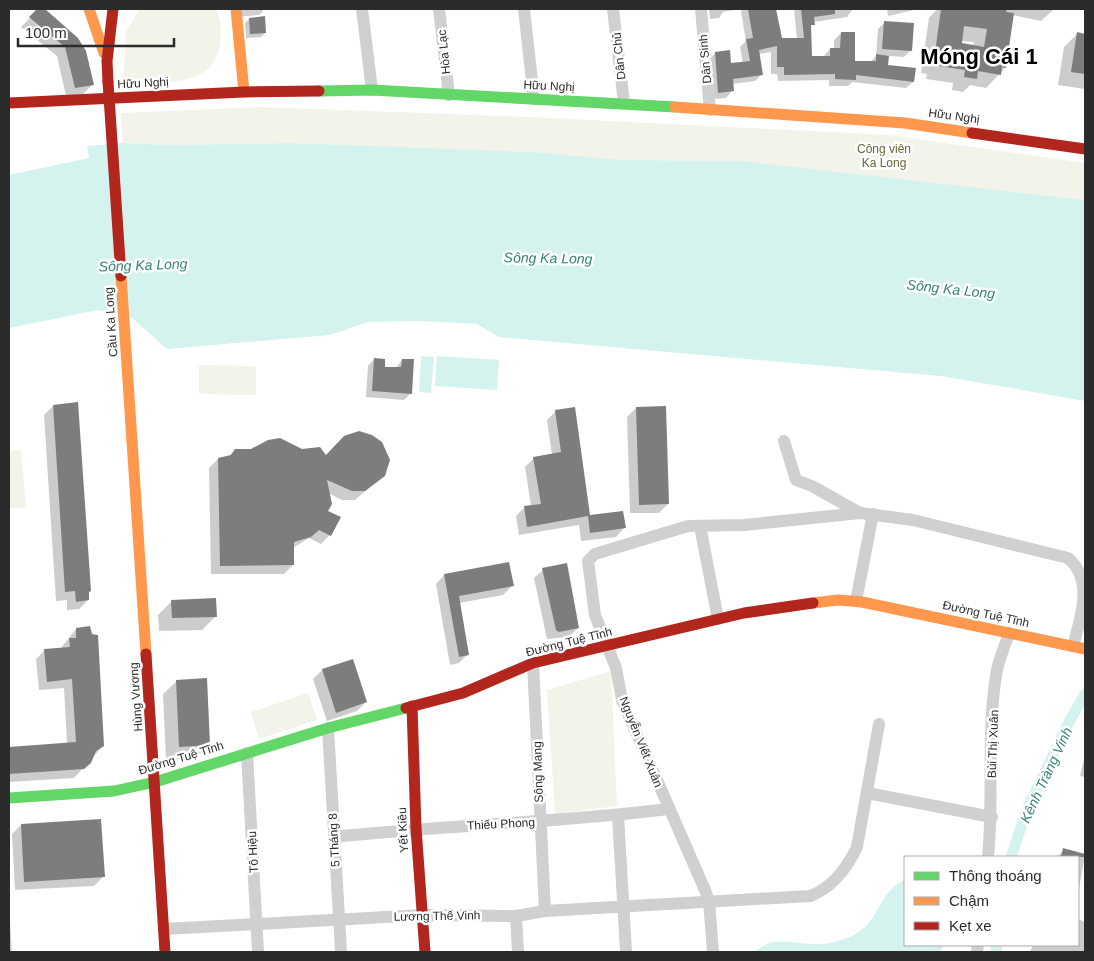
<svg xmlns="http://www.w3.org/2000/svg" width="1094" height="961" font-family="Helvetica,sans-serif">
<style>
.green{fill:#f3f3e9}
.water{fill:#d4f2ee}
.shadow{fill:#0003;fill-rule:evenodd}
.lines{fill:none;stroke-linecap:round;stroke-linejoin:round}
.canal{stroke:#d4f2ee;stroke-width:11}
.building{fill:#7d7d7d;fill-rule:evenodd}
.street{stroke:#d0d0d0;stroke-width:12}
.fast{stroke:#63d668;stroke-width:11}
.slow{stroke:#ff974d;stroke-width:11}
.jam{stroke:#b3261e;stroke-width:11}
.slow-bridge{stroke:#ff974d;stroke-width:11}
.jam-bridge{stroke:#b3261e;stroke-width:11}
.labels{text-anchor:middle;dominant-baseline:central;stroke-width:5;stroke-linejoin:round;paint-order:stroke}
.street-label{font-size:12px;fill:#2b2b2b;stroke:#fff}
.park-label{font-size:12px;fill:#686838;stroke:#fff}
.water-label{font-size:14px;font-style:italic;fill:#338378;stroke:#fff}
.town-label{font-size:22px;font-weight:bold;fill:#000;stroke:#fff}
</style>
<rect width="100%" height="100%" fill="#fff"/>
<g class="green">
<path d="M140,9H216C221,20 222,31 220,43C215,90 157,82 123,84L126,31Z"/>
<polygon points="261,107 531,117 890,135 1085,163 1085,200 743,161 622,160 535,152 290,143 169,145 123,143 121,113"/>
<polygon points="199,365 256,366 256,395 199,394"/>
<polygon points="21,450 26,507 9,509 9,451"/>
<polygon points="611,671 617,806 555,814 547,690"/>
<polygon points="308,693 317,720 259,739 251,712"/>
</g>
<g class="water">
<polygon points="123,143 169,145 290,143 535,152 622,160 743,161 1085,200 1085,401 941,376 499,337 477,324 417,321 368,322 330,335 167,349 131,317 98,310 9,328 9,175 89,158 87,146"/>
<polygon points="421,356 434,357 431,393 419,392"/>
<polygon points="437,356 499,360 497,390 435,386"/>
<path d="M905,880V945H944L940,952H755C773,935 790,944 813,944C827,945 841,941 854,935C879,923 879,890 905,880Z"/>
</g>
<g class="shadow">
<polygon points="39,9 43,9 77,39 92,85 83,94 66,96 57,56 21,27"/>
<polygon points="709,9 741,9 723,12 719,18 710,19"/>
<polygon points="743,9 775,9 781,40 797,39 794,9 853,9 847,17 813,22 810,28 811,58 824,56 830,49 834,49 834,40 841,33 854,62 870,62 876,56 878,29 885,22 911,50 904,57 888,56 887,66 913,82 906,88 852,82 848,86 829,86 829,80 778,81 777,74 771,74 771,52 759,54 761,75 755,81 732,84 732,91 726,98 712,99 709,60 715,53 730,64 743,63 740,47 746,41 741,11"/>
<polygon points="887,9 918,9 888,16"/>
<path d="M937,9H1054L1041,21L1012,15L1005,68L986,88L970,85L963,92L952,90L953,83L926,79L927,74L921,73L929,18ZM961,41L974,42L973,46L961,44Z"/>
<polygon points="249,19 265,33 261,37 246,38 245,23"/>
<polygon points="1077,34 1085,35 1085,89 1058,85 1064,47"/>
<polygon points="374,359 383,368 396,368 402,360 411,393 404,400 366,397 368,366"/>
<polygon points="53,406 90,591 87,594 88,600 79,609 67,610 67,600 56,601 44,415"/>
<polygon points="636,408 668,504 659,513 630,513 627,417"/>
<polygon points="556,411 589,516 624,528 616,537 581,541 579,525 519,535 516,516 525,507 531,506 525,467 534,458 552,455 547,420"/>
<polygon points="235,450 302,451 384,475 355,500 342,500 328,493 326,511 330,535 321,544 309,538 293,548 293,565 284,574 211,574 209,468 218,459 228,457"/>
<polygon points="543,570 578,628 569,637 547,639 534,578"/>
<polygon points="444,575 512,586 503,595 459,603 468,654 459,663 450,665 436,584"/>
<polygon points="172,601 216,616 202,630 159,631 158,615"/>
<polygon points="76,629 103,746 74,778 9,782 9,748 67,744 64,688 39,690 36,659 45,650 61,648"/>
<polygon points="322,670 366,702 357,711 327,721 313,679"/>
<polygon points="177,681 209,745 195,758 166,760 163,694"/>
<polygon points="1085,755 1085,777 1080,776"/>
<polygon points="21,825 103,877 94,886 15,890 12,834"/>
<polygon points="1064,850 1085,855 1078,894 1078,857 1057,857"/>
<polygon points="9,907 12,952 9,952"/>
<polygon points="1078,919 1085,922 1085,952 1030,952 1033,945 1078,945"/>
</g>
<g class="lines">
<g class="canal">
<polyline points="1011,857 1028,807 1071,718 1085,694"/>
<polyline points="996,952 997,945"/>
</g>
</g>
<g class="building">
<polygon points="37,9 45,9 78,38 86,51 94,85 75,88 65,47 29,17"/>
<polygon points="748,9 776,9 782,38 804,38 801,9 835,9 835,14 814,17 815,25 811,25 812,56 830,56 830,48 840,48 841,32 855,32 855,61 876,61 876,54 889,56 888,65 916,68 914,82 856,75 856,80 835,79 835,74 784,75 784,67 777,67 777,46 759,50 763,75 733,79 734,91 718,93 715,52 730,50 731,63 750,61 746,39 753,38"/>
<path d="M941,9H1007L1006,12L1014,13L1006,68L1002,67L1001,75L978,71L977,79L964,77L965,70L939,66L940,61L934,60ZM964,26L987,29L984,47L962,43Z"/>
<polygon points="265,16 266,33 250,34 249,18"/>
<polygon points="884,21 914,23 912,51 882,49"/>
<polygon points="1077,32 1085,34 1085,74 1071,72"/>
<polygon points="374,358 385,359 385,367 401,367 402,359 414,359 412,394 372,391"/>
<polygon points="78,402 91,591 89,592 89,600 76,602 75,591 65,592 53,405"/>
<polygon points="666,406 669,504 639,505 636,407"/>
<polygon points="575,407 590,515 623,511 626,528 590,533 588,516 527,527 524,506 541,504 533,457 561,452 555,410"/>
<polygon points="359,431 372,435 382,442 390,460 385,476 365,491 352,491 327,480 332,504 328,511 341,517 331,536 319,530 311,537 294,542 294,565 220,566 218,458 231,455 235,449 251,449 268,440 280,438 302,449 320,447 326,455 344,436"/>
<polygon points="509,562 514,586 459,596 469,655 459,657 444,574"/>
<polygon points="567,563 579,628 559,632 556,630 542,568"/>
<polygon points="216,598 217,617 172,618 171,600"/>
<polygon points="90,626 92,634 98,635 104,746 96,751 91,763 84,769 9,774 9,747 76,742 72,679 47,682 44,649 70,647 69,638 76,638 76,628"/>
<polygon points="353,659 367,702 336,713 322,669"/>
<polygon points="207,678 210,745 179,747 176,680"/>
<polygon points="101,819 105,877 24,882 21,824"/>
<polygon points="1063,848 1085,854 1085,857 1061,857"/>
</g>
<g class="lines">
<g class="street">
<polyline points="362,9 372,90"/>
<polyline points="439,9 449,95"/>
<polyline points="524,9 534,99"/>
<polyline points="613,9 624,103"/>
<polyline points="701,9 710,110"/>
<polyline points="237,11 257,9"/>
<polyline points="784,441 796,480 812,486 860,513"/>
<polyline points="700,526 718,619"/>
<polyline points="856,601 873,514"/>
<polyline points="533,663 545,911"/>
<polyline points="328,728 341,952"/>
<polyline points="247,753 258,952"/>
<polyline points="867,793 992,817"/>
<polyline points="618,815 626,952"/>
<path d="M334,837C445,825 557,823 668,809"/>
<path d="M988,857C994,795 986,731 997,670C1000,657 1005,645 1009,633"/>
<polyline points="516,916 518,952"/>
<path d="M164,929L423,915L516,916L545,911L810,896C832,888 847,868 857,847L879,724"/>
<path d="M713,952L709,901L705,890L622,700L616,668L595,615L588,561L595,554L688,526L744,525L860,513L913,520L1068,558C1094,580 1081,617 1073,646"/>
<polyline points="977,952 978,945"/>
</g>
<g class="fast">
<polyline points="319,91 372,90 675,107"/>
<polyline points="9,798 114,791 155,782 328,728 406,708"/>
</g>
<g class="slow">
<polyline points="89,9 104,53"/>
<polyline points="236,9 244,92"/>
<polyline points="675,107 905,123 972,133"/>
<polyline points="132,441 146,654"/>
<polyline points="813,603 838,600 862,602 1085,649"/>
</g>
<g class="jam">
<polyline points="108,82 107,61 113,9"/>
<polyline points="9,103 244,92 319,91"/>
<polyline points="972,133 1085,149"/>
<polyline points="146,654 165,952"/>
<polyline points="412,706 416,828 425,952"/>
<polyline points="406,708 463,693 533,663 744,613 813,603"/>
</g>
<polyline class="slow-bridge" points="121,276 132,441"/>
<polyline class="jam-bridge" points="108,82 121,276"/>
</g>
<g class="labels">
<g class="street-label">
<text transform="translate(444 52) rotate(-96)">Hòa Lạc</text>
<text transform="translate(619 56) rotate(-96)">Dân Chủ</text>
<text transform="translate(705 59) rotate(-95)">Dân Sinh</text>
<text transform="translate(143 83) rotate(-3)">Hữu Nghị</text>
<text transform="translate(549 86) rotate(3)">Hữu Nghị</text>
<text transform="translate(954 116) rotate(8)">Hữu Nghị</text>
<text transform="translate(111 322) rotate(-94)">Cầu Ka Long</text>
<text transform="translate(986 614) rotate(12)">Đường Tuệ Tĩnh</text>
<text transform="translate(569 642) rotate(-14)">Đường Tuệ Tĩnh</text>
<text transform="translate(136 697) rotate(-94)">Hùng Vương</text>
<text transform="translate(641 742) rotate(68)">Nguyễn Viết Xuân</text>
<text transform="translate(993 744) rotate(-88)">Bùi Thị Xuân</text>
<text transform="translate(181 758) rotate(-17)">Đường Tuệ Tĩnh</text>
<text transform="translate(538 772) rotate(-92)">Sông Mang</text>
<text transform="translate(501 824) rotate(-3)">Thiếu Phong</text>
<text transform="translate(403 830) rotate(-93)">Yết Kiêu</text>
<text transform="translate(334 840) rotate(-93)">5 Tháng 8</text>
<text transform="translate(253 852) rotate(-93)">Tô Hiệu</text>
<text transform="translate(437 916) rotate(-1)">Lương Thế Vinh</text>
</g>
<g class="park-label">
<text x="884" y="149">Công viên<tspan x="884" dy="14">Ka Long</tspan></text>
</g>
<g class="water-label">
<text transform="translate(548 258) rotate(1)">Sông Ka Long</text>
<text transform="translate(143 265) rotate(-2)">Sông Ka Long</text>
<text transform="translate(951 289) rotate(6)">Sông Ka Long</text>
<text transform="translate(1046 775) rotate(-65)">Kênh Tràng Vinh</text>
</g>
<g class="town-label">
<text x="979" y="56">Móng Cái 1</text>
</g>
</g>
<rect width="1094" height="961" fill="none" stroke="#2b2b2b" stroke-width="20"/>
<rect x="904" y="856" width="175" height="90" fill="#ffffff" stroke="#aaaaaa"/>
<rect x="914" y="872" width="25" height="8" fill="#63d668" stroke="#aaaaaa"/>
<text x="949" y="881" font-size="15" fill="#2b2b2b">Thông thoáng</text>
<rect x="914" y="897" width="25" height="8" fill="#ff974d" stroke="#aaaaaa"/>
<text x="949" y="906" font-size="15" fill="#2b2b2b">Chậm</text>
<rect x="914" y="922" width="25" height="8" fill="#b3261e" stroke="#aaaaaa"/>
<text x="949" y="931" font-size="15" fill="#2b2b2b">Kẹt xe</text>
<path d="M18 38v8h156v-8" fill="none" stroke="#2b2b2b" stroke-width="2.5"/>
<text x="25" y="38" font-size="15" fill="#2b2b2b" stroke="#ffffff" stroke-width="4" paint-order="stroke">100 m</text>
</svg>
